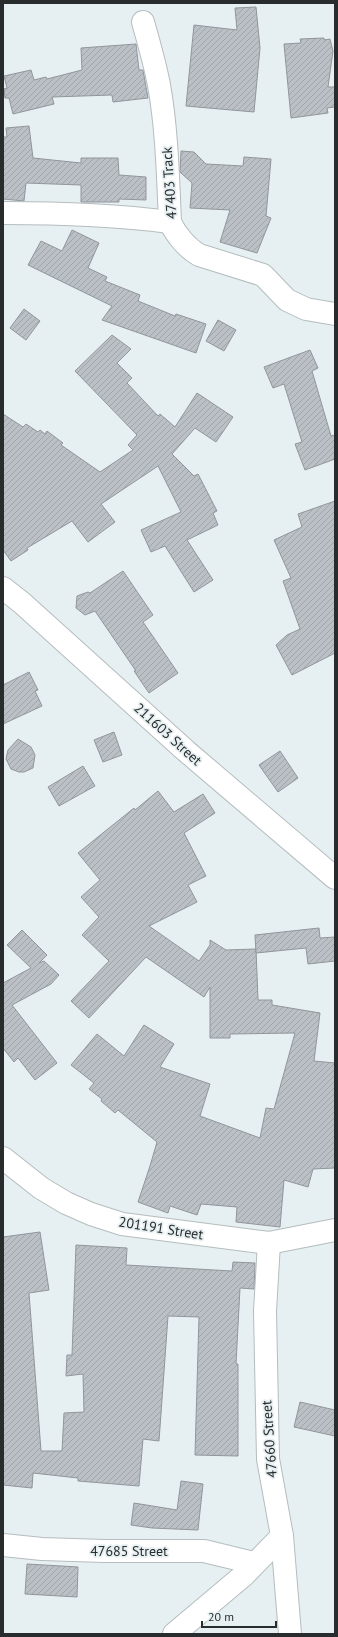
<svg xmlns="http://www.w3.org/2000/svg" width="338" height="1637" font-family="'PT Sans',sans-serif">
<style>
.building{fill:url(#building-hatch);stroke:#91969b}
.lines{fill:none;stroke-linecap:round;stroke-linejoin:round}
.minor-casing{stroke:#b5bdbf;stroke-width:24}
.minor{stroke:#fff;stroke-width:22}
.labels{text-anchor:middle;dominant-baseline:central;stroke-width:3.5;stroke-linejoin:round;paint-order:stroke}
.street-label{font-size:14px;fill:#282c2d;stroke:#e6eff1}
</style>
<defs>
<pattern id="building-hatch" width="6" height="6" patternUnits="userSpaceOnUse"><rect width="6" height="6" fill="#bac0c5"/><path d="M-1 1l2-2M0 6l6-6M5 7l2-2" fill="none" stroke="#a0a5aa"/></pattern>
</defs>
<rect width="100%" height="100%" fill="#e6eff1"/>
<g class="building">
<polygon points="256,7 260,48 254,112 186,106 194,25 237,30 235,8"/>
<polygon points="324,38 324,40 330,39 333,51 328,87 335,87 335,107 327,108 328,113 291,118 284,44 301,43 300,39"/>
<polygon points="136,44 139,70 143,70 148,98 113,102 112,95 52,97 54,104 13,114 9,98 5,98 4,89 7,88 4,76 31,70 34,80 46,77 47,79 82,70 81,48"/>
<polygon points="29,126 33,158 81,163 81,158 118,158 119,175 146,177 146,200 119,199 119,202 81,202 81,185 26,183 24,201 3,199 3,137 7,137 6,128"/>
<polygon points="181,151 194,152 206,164 243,166 244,157 271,159 266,216 271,218 257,253 220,242 230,210 190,208 192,183 180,172"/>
<polygon points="72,230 99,243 88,268 107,277 105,281 140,295 138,301 175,316 176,314 206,324 196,353 102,320 112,306 28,265 41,241 62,251"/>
<polygon points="24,309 40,321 26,340 10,328"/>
<polygon points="218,320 236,330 224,351 206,341"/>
<polygon points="112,335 131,349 117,363 132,378 127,383 158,416 160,414 175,427 197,393 233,417 216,442 195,428 172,454 194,476 198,474 217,511 213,513 218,525 187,540 213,580 194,592 165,546 151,552 141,530 181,512 158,466 101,504 115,522 88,542 72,521 27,548 28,550 11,561 3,550 3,414 23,427 26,424 38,432 40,430 45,434 47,431 63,443 61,445 100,472 133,450 128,445 137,435 75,371"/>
<polygon points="310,350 318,368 312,371 331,436 335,435 335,459 305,470 295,444 302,442 284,384 273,388 264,367"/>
<polygon points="335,501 335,653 292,675 276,645 287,635 300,629 283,581 291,578 274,540 302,527 298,514"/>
<polygon points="123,571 153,615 143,622 178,673 149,693 134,671 136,671 95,611 85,615 76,608 77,596 88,592 90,593"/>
<polygon points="29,672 38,690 35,691 42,706 3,724 3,685"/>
<polygon points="114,732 122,755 103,762 94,740"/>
<polygon points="18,739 31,747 35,755 33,768 24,772 19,772 11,769 6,759 8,750"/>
<polygon points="280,751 298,778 278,792 259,765"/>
<polygon points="83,766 95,786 59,806 48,787"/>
<polygon points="158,791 174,812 203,794 215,813 184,833 206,876 188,885 197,902 149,926 199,961 210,945 210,940 226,950 256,949 258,1000 272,1000 272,1005 320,1013 314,1061 335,1063 335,1168 313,1169 308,1187 284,1180 280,1227 236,1222 237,1207 201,1204 197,1215 170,1206 168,1213 138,1202 150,1166 157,1142 118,1110 115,1113 101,1101 102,1099 89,1089 94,1083 71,1065 97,1034 124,1056 144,1025 174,1044 160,1067 210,1084 200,1116 260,1138 266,1108 274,1109 295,1033 230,1034 230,1038 210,1038 210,987 204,997 146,957 89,1018 71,1001 109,961 82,935 99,917 81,897 100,880 78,853 134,808 135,810"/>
<polygon points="319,928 320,938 335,937 335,961 308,964 306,948 256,953 255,935"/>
<polygon points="22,930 47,955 39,963 44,961 59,975 51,984 12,1005 57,1063 35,1080 18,1058 14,1062 3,1048 3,983 31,968 7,945"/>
<polygon points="40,1232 49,1290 29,1293 41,1451 62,1451 64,1413 84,1412 83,1374 66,1376 67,1355 72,1355 76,1245 127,1248 126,1265 232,1271 233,1262 255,1263 254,1289 240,1288 236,1364 238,1364 238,1456 195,1455 199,1317 168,1316 159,1441 143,1439 139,1486 78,1481 78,1478 33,1473 32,1488 3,1485 3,1237"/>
<polygon points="300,1402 335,1410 335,1436 294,1427"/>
<polygon points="181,1481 203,1484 198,1530 152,1528 131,1525 134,1503 177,1510"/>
<polygon points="27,1564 78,1567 77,1597 25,1594"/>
</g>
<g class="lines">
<defs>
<g id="minor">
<path d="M143,22C149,43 155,64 159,85C167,130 168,177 170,222C176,235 187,248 199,255L263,275L287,300L306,309L335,314"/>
<path d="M3,213C59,213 115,215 170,222"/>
<polyline points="3,588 22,603 186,751 335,878"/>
<polyline points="3,1158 41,1188 66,1203 91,1214 122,1224 269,1243 335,1230"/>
<polyline points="269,1243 265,1311 268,1459 282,1536 290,1634"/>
<polyline points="3,1545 42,1549 104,1551 204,1551 254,1563"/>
<polyline points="174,1634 244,1575 282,1536"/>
</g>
</defs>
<use href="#minor" class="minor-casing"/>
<use href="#minor" class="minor"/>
</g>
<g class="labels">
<g class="street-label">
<text transform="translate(169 183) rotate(-94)">47403 Track</text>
<text transform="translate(168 734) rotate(42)">211603 Street</text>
<text transform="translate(161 1228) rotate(9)">201191 Street</text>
<text transform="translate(269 1439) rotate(-94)">47660 Street</text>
<text x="129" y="1551">47685 Street</text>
</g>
</g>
<rect width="338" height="1637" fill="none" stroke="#282c2d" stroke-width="8"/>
<path d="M202 1621v6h74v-6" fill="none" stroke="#282c2d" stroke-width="2"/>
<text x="208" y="1621" font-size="12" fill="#282c2d" stroke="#e6eff1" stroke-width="3" paint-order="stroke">20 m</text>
</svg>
